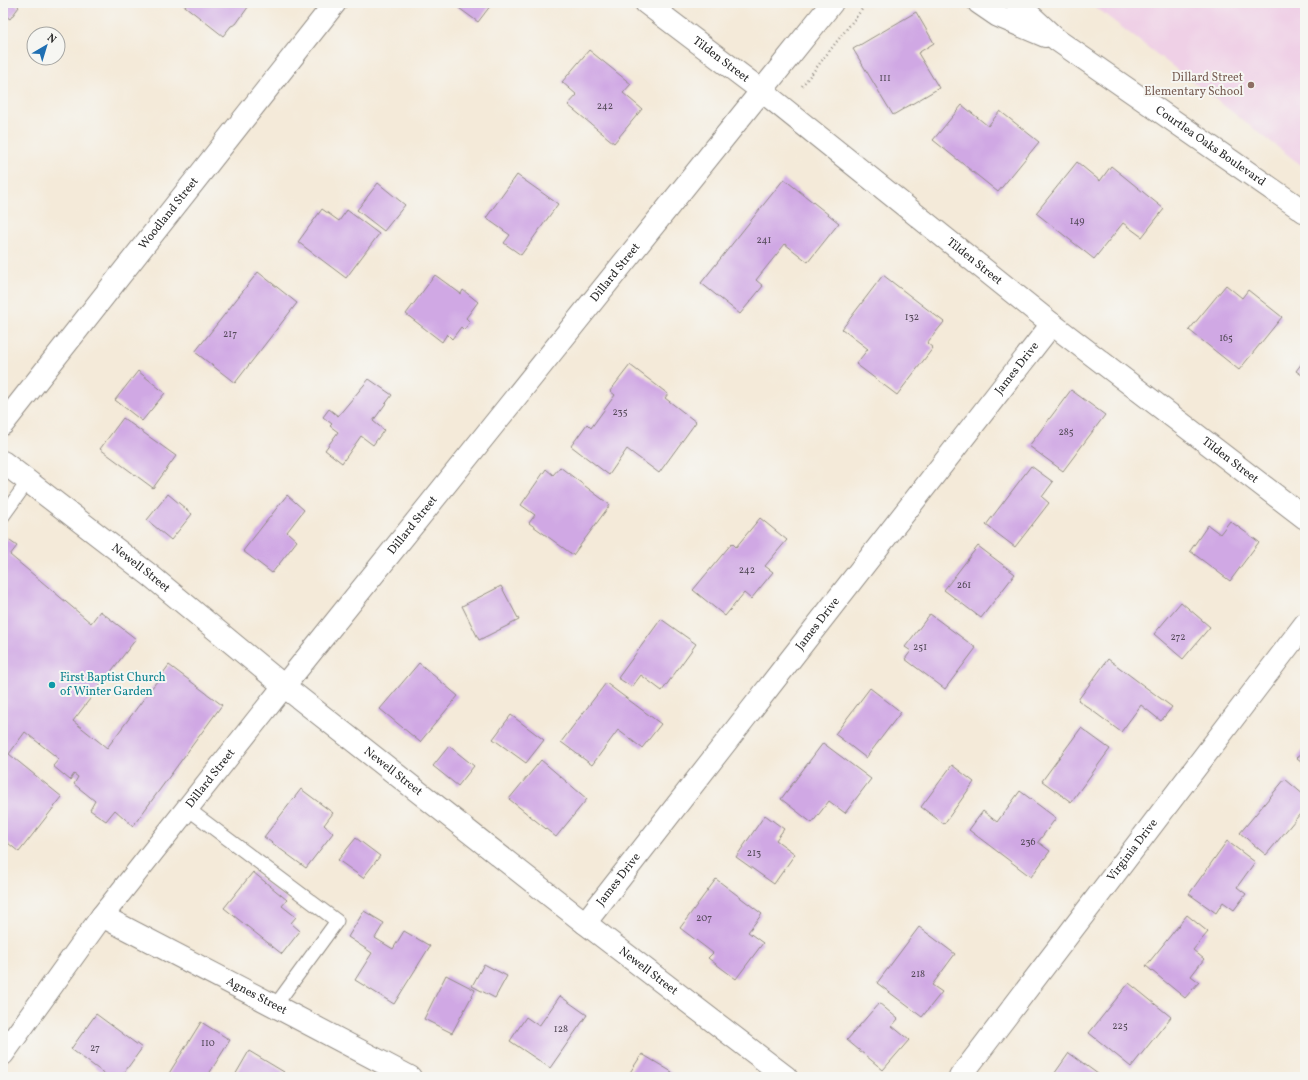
<svg xmlns="http://www.w3.org/2000/svg" width="1308" height="1080" font-family="Vollkorn,serif">
<style>
.built{fill:#efd0e6}
.building{fill:#d0a8e4}
.lines{fill:none;stroke-linecap:round;stroke-linejoin:round}
.lane-casing{stroke:#908a82;stroke-width:15}
.street-casing{stroke:#908a82;stroke-width:24}
.path{stroke:#908a82;stroke-width:2.5;stroke-dasharray:1 3;stroke-linecap:butt}
.lane{stroke:#fff;stroke-width:13}
.street{stroke:#fff;stroke-width:22}
.education-dot{fill:#8d6e63;stroke:#f6f6f2;stroke-width:1.5}
.culture-dot{fill:#0f9aa8;stroke:#f6f6f2;stroke-width:1.5}
.labels{text-anchor:middle;dominant-baseline:central;stroke-width:4;stroke-linejoin:round;paint-order:stroke}
.number-label{font-size:10px;fill:#544a59}
.street-label{font-size:12px;fill:#2b2b2b;stroke:#f6f6f2}
.education-label{font-size:12px;fill:#785e54;stroke:#f6f6f2;text-anchor:end}
.culture-label{font-size:12px;fill:#0d838f;stroke:#f6f6f2;text-anchor:start}
</style>
<rect width="100%" height="100%" fill="#f6f6f2"/>
<filter id="ink" filterUnits="userSpaceOnUse"><feTurbulence type="fractalNoise" baseFrequency=".025" numOctaves="2"/><feDisplacementMap in="SourceGraphic" scale="8" xChannelSelector="R" yChannelSelector="G"/><feConvolveMatrix kernelMatrix="1 2 1 2 8 2 1 2 1" color-interpolation-filters="sRGB"/></filter>
<filter id="wash" filterUnits="userSpaceOnUse"><feTurbulence type="fractalNoise" baseFrequency=".012" numOctaves="4" result="noise"/><feDisplacementMap in="SourceGraphic" scale="16" xChannelSelector="R" yChannelSelector="G"/><feGaussianBlur stdDeviation="0.9" result="paint"/><feColorMatrix in="noise" values="0 0 0 0 0 0 0 0 0 0 0 0 0 0 0 0 0 1.4 0 .05"/><feComposite in="paint" operator="in"/></filter>
<g filter="url(#wash)">
<rect width="100%" height="100%" fill="#f4ead9"/>
<polygon class="built" points="1090,3 1305,3 1305,168"/>
<g id="blocks">
<g class="building">
<polygon points="3,3 15,3 19,7 10,19 3,14"/>
<polygon points="181,3 251,3 236,24 231,26 223,36"/>
<polygon points="452,3 489,3 491,5 478,22"/>
<polygon points="916,12 934,43 918,53 939,88 893,115 853,49"/>
<polygon points="589,50 631,84 623,93 642,109 614,143 568,105 577,95 562,82"/>
<polygon points="962,105 988,126 1000,111 1039,142 998,192 933,140"/>
<polygon points="1077,162 1100,181 1111,166 1164,209 1142,237 1123,223 1094,259 1036,213"/>
<polygon points="517,175 558,204 521,255 504,243 510,235 486,218"/>
<polygon points="784,179 839,223 808,262 785,244 756,280 763,286 740,314 701,283"/>
<polygon points="378,183 405,205 384,231 357,210"/>
<polygon points="322,209 339,221 347,210 379,234 346,278 298,242"/>
<polygon points="258,272 297,303 235,383 195,352"/>
<polygon points="435,275 461,294 463,290 478,302 466,318 470,322 464,330 461,327 452,339 447,334 442,342 406,314"/>
<polygon points="883,275 944,322 927,343 933,348 897,395 856,364 868,349 842,329"/>
<polygon points="1226,285 1242,298 1248,290 1282,317 1239,370 1189,330"/>
<polygon points="1305,359 1305,377 1296,371"/>
<polygon points="630,365 668,394 665,398 696,422 659,473 627,449 609,475 571,446 587,424 591,428 615,395 610,391"/>
<polygon points="138,371 165,393 142,421 115,400"/>
<polygon points="369,379 392,395 373,421 384,430 373,445 361,436 342,463 325,450 338,432 330,426 332,424 323,417 329,409 338,416"/>
<polygon points="1071,390 1105,415 1063,471 1029,446"/>
<polygon points="123,418 176,456 153,488 100,449"/>
<polygon points="1031,466 1053,482 1042,497 1049,503 1015,547 986,525"/>
<polygon points="560,467 610,505 573,555 529,523 535,515 521,505 546,469 553,475"/>
<polygon points="168,494 192,514 171,540 147,520"/>
<polygon points="287,495 304,510 287,532 297,541 272,573 243,551"/>
<polygon points="760,518 787,540 765,566 773,572 751,599 744,593 725,616 693,590 732,543 736,547"/>
<polygon points="1230,521 1259,542 1230,581 1190,551 1208,525 1220,534"/>
<polygon points="3,536 17,546 10,555 91,623 100,611 136,639 73,721 107,748 169,665 222,705 133,826 115,810 106,821 90,810 95,801 74,784 78,777 74,774 70,780 53,766 59,759 25,732 9,754 62,797 19,852 3,839"/>
<polygon points="978,546 1015,574 981,618 944,590"/>
<polygon points="501,586 519,620 479,640 462,606"/>
<polygon points="1181,602 1210,627 1183,659 1154,634"/>
<polygon points="930,614 976,648 945,689 905,659 911,651 905,647"/>
<polygon points="661,619 696,644 662,691 641,675 632,687 618,678"/>
<polygon points="1108,659 1172,707 1161,721 1141,705 1121,732 1078,700"/>
<polygon points="419,663 458,696 420,742 380,709"/>
<polygon points="606,683 661,724 642,748 618,730 592,765 561,742"/>
<polygon points="870,688 901,712 866,758 835,734"/>
<polygon points="511,715 544,740 526,763 493,739"/>
<polygon points="1081,728 1110,749 1071,802 1042,781"/>
<polygon points="823,743 871,779 845,813 829,801 812,823 781,799"/>
<polygon points="449,746 474,766 458,786 433,766"/>
<polygon points="1305,748 1305,764 1297,758"/>
<polygon points="541,760 587,799 556,837 509,799"/>
<polygon points="952,765 974,782 944,824 921,807"/>
<polygon points="1285,779 1305,796 1305,808 1266,855 1240,833"/>
<polygon points="301,789 333,813 324,825 333,833 306,868 264,837"/>
<polygon points="1020,791 1056,818 1038,842 1050,851 1031,877 969,830 983,811 997,822"/>
<polygon points="765,815 784,829 776,840 795,854 774,884 736,857"/>
<polygon points="356,838 380,856 363,878 338,860"/>
<polygon points="1227,841 1255,862 1237,887 1246,894 1234,910 1223,902 1216,913 1189,894"/>
<polygon points="253,872 287,900 282,906 296,917 291,923 300,931 282,954 224,908"/>
<polygon points="716,879 762,914 748,932 763,943 736,979 708,958 713,953 680,928"/>
<polygon points="364,911 384,923 375,938 393,949 404,931 430,946 394,1004 355,980 372,953 348,937"/>
<polygon points="1187,915 1208,932 1193,950 1204,959 1191,976 1199,982 1185,998 1146,966"/>
<polygon points="919,927 955,954 932,985 942,992 922,1017 877,983"/>
<polygon points="484,964 507,976 495,998 472,986"/>
<polygon points="446,975 475,990 452,1033 424,1019"/>
<polygon points="1129,983 1171,1017 1131,1067 1089,1033"/>
<polygon points="560,996 587,1015 550,1068 510,1041 526,1017 539,1026"/>
<polygon points="879,1003 898,1019 892,1026 909,1040 883,1070 847,1040"/>
<polygon points="96,1014 142,1048 121,1077 109,1077 71,1049"/>
<polygon points="201,1022 230,1040 207,1077 171,1077 168,1075"/>
<polygon points="249,1051 284,1072 280,1077 234,1077"/>
<polygon points="1069,1053 1102,1077 1052,1077"/>
<polygon points="642,1054 672,1072 669,1077 627,1077"/>
</g>
</g>
</g>
<g filter="url(#ink)">
<use href="#blocks" fill-opacity="0" stroke="#908a82" stroke-width="1"/>
<g class="lines">
<defs>
<g id="lane">
<polyline points="3,516 28,481"/>
<polyline points="188,809 337,921 275,1006"/>
</g>
<g id="street">
<path id="s1" d="M646,3L762,91L1052,324L1305,518"/>
<polyline points="979,3 998,16 1045,36"/>
<path id="s2" d="M1017,3L1057,40L1305,212"/>
<path id="s3" d="M3,424L335,3"/>
<path id="s4" d="M3,462L151,576L284,686L585,923L786,1077"/>
<path id="s5" d="M102,916L275,1006L410,1077"/>
<path id="s6" d="M585,923L1052,324"/>
<path id="s7" d="M3,1054L102,916L284,686L832,3"/>
<path id="s8" d="M960,1077L1305,624"/>
</g>
</defs>
<use href="#lane" class="lane-casing"/>
<use href="#street" class="street-casing"/>
<polyline class="path" points="802,86 867,3"/>
<use href="#lane" class="lane"/>
<use href="#street" class="street"/>
</g>
</g>
<circle class="education-dot" cx="1251" cy="85" r="4"/>
<circle class="culture-dot" cx="52" cy="685" r="4"/>
<g class="labels">
<g class="number-label">
<text x="885" y="78">111</text>
<text x="605" y="106">242</text>
<text x="1077" y="221">149</text>
<text x="764" y="240">241</text>
<text x="912" y="317">132</text>
<text x="230" y="334">217</text>
<text x="1226" y="338">165</text>
<text x="620" y="412">235</text>
<text x="1066" y="432">285</text>
<text x="747" y="570">242</text>
<text x="964" y="585">261</text>
<text x="1178" y="637">272</text>
<text x="920" y="647">251</text>
<text x="1028" y="842">236</text>
<text x="754" y="853">213</text>
<text x="704" y="918">207</text>
<text x="918" y="974">218</text>
<text x="1120" y="1026">225</text>
<text x="561" y="1029">128</text>
<text x="208" y="1043">110</text>
<text x="95" y="1048">27</text>
</g>
<g class="street-label">
<text stroke="none"><textPath href="#s1" startOffset="94">Tilden Street</textPath></text>
<text stroke="none"><textPath href="#s2" startOffset="241">Courtlea Oaks Boulevard</textPath></text>
<text stroke="none"><textPath href="#s3" startOffset="268">Woodland Street</textPath></text>
<text stroke="none"><textPath href="#s1" startOffset="418">Tilden Street</textPath></text>
<text stroke="none"><textPath href="#s7" startOffset="993">Dillard Street</textPath></text>
<text stroke="none"><textPath href="#s6" startOffset="703">James Drive</textPath></text>
<text stroke="none"><textPath href="#s1" startOffset="742">Tilden Street</textPath></text>
<text stroke="none"><textPath href="#s7" startOffset="669">Dillard Street</textPath></text>
<text stroke="none"><textPath href="#s4" startOffset="174">Newell Street</textPath></text>
<text stroke="none"><textPath href="#s6" startOffset="379">James Drive</textPath></text>
<text stroke="none"><textPath href="#s4" startOffset="498">Newell Street</textPath></text>
<text stroke="none"><textPath href="#s7" startOffset="345">Dillard Street</textPath></text>
<text stroke="none"><textPath href="#s8" startOffset="285">Virginia Drive</textPath></text>
<text stroke="none"><textPath href="#s6" startOffset="55">James Drive</textPath></text>
<text stroke="none"><textPath href="#s4" startOffset="822">Newell Street</textPath></text>
<text stroke="none"><textPath href="#s5" startOffset="174">Agnes Street</textPath></text>
</g>
<g class="education-label">
<text x="1243" y="78">Dillard Street<tspan x="1243" dy="14">Elementary School</tspan></text>
</g>
<g class="culture-label">
<text x="60" y="678">First Baptist Church<tspan x="60" dy="14">of Winter Garden</tspan></text>
</g>
</g>
<rect width="1308" height="1080" fill="none" stroke="#f6f6f2" stroke-width="16"/>
<g transform="translate(46 46) rotate(38)"><circle r="19" fill="#f6f6f2" stroke="#a5a5a2"/>
<path d="M0-3L7 15L0 10L-7 15Z" fill="#1f6fb2"/>
<text y="-6" font-size="11" font-weight="bold" text-anchor="middle" fill="#2b2b2b">N</text>
</g>
</svg>
